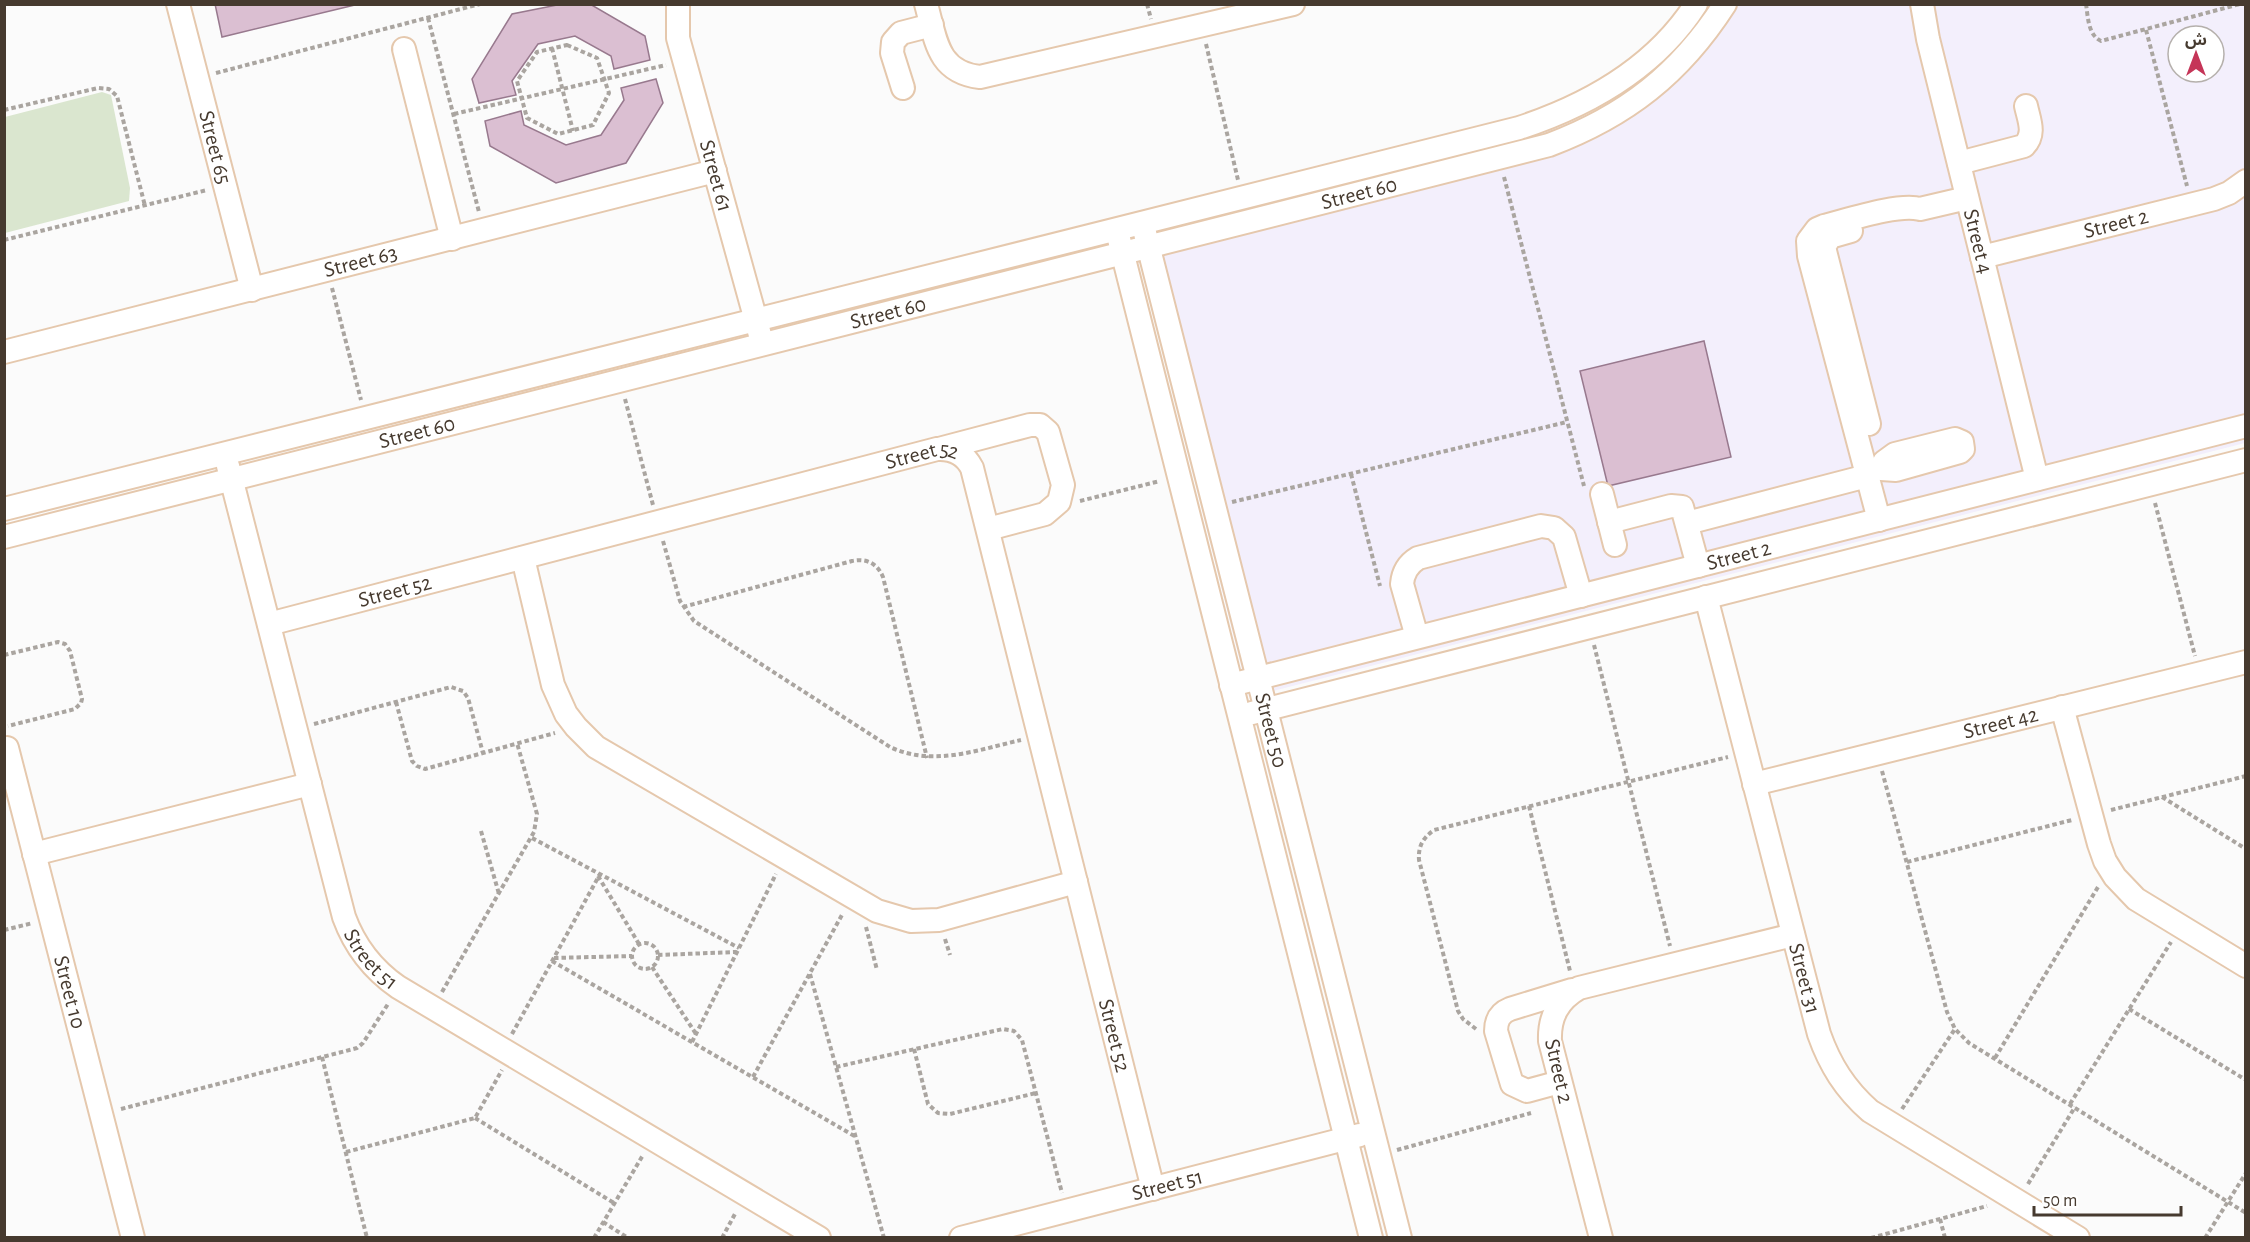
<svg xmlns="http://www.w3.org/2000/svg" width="2250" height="1242" font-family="'Alegreya Sans','Noto Sans Arabic',sans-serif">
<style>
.commercial{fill:#f3effc;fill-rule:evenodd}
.green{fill:#dae6cf}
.building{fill:#dbbfd2;stroke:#98798e;stroke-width:1.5}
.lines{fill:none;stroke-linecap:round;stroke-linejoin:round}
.minor-casing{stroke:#e5c8ad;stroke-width:26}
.path{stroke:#aaa5a0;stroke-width:4;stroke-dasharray:4.5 3;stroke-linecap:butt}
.minor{stroke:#fff;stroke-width:22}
.labels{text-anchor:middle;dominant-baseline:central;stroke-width:4.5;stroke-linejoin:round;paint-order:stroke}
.street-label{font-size:22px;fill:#463a2f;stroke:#fff}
</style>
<rect width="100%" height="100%" fill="#fbfbfb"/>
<path class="commercial" d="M1711,5H2245V443L1249,697L1134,239L1535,135L1563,125L1591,113L1638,83L1676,50ZM2178,36H2214V72H2178Z"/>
<polygon class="green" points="102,92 111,95 130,188 129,201 5,233 5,117"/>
<g class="building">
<polygon points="215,4 359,4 222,37"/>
<polygon points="562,4 590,4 645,36 650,60 614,69 611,56 575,36 538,44 512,81 516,95 479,103 472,79 512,14"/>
<polygon points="656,79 663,103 626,163 556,183 490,146 485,121 521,111 524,125 566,145 601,135 624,100 621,88"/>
<polygon points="1704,341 1731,457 1608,486 1580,371"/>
</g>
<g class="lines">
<defs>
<g id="minor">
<path id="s1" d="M178,4L252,290"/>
<path id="s2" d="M678,4V38L760,335"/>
<path d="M926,4C936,40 937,72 980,77L1293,4"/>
<path id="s3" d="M1922,4L1928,39L2037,479"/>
<polyline points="404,49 452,239"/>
<polyline points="903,88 892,53 893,42 901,33 932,25"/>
<path d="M1959,163L2024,146C2036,134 2029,120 2026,106"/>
<polyline points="1851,231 1830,237 1824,247 1869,424"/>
<path id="s4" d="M1145,233L1400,1238"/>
<polyline points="1119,239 1371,1238"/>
<path id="s5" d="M1982,257L2214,199L2229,193L2246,181"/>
<path id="s6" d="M4,352L715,171"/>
<polygon points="1955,439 1962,442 1963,449 1960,452 1896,470 1881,469 1884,462 1895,454"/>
<polyline points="939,449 1030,425 1040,425 1048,432 1063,485 1059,502 1045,514 988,529"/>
<path id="s7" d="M228,466L344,917C355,947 372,969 398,987L819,1238"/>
<polyline points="1602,494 1615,545"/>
<path d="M4,509L1519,128C1589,105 1655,68 1696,4"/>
<path d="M1879,520L1809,256L1808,241L1817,229L1824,226C1848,220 1899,203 1920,209L1967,198"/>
<polyline points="1609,522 1671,506 1682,507 1698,566"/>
<polyline points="1687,523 1867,476"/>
<path id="s8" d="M4,537L1549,145C1626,116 1680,74 1725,4"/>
<polyline points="523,558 553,685 566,714 576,727 596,747 877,911 911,921 939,920 1076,882"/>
<path id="s9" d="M1706,597L1819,1034C1830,1065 1845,1089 1870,1111L2078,1238"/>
<path id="s10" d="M269,624L937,449C953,448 965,454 972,468L1153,1189"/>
<path d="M1417,637L1402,584C1403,572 1408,564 1418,558L1541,526L1554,528L1564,537L1581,596"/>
<path id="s11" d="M1231,685L2246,426"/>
<polyline points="2062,707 2099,844 2105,861 2115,877 2136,899 2246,966"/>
<polyline points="1252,713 2246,460"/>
<path id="s12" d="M7,748L133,1238"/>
<path id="s13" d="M1754,784L2246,662"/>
<polyline points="34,854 310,784"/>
<path d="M1560,1082L1527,1091L1512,1084L1496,1031C1496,1020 1500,1013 1510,1009L1572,990"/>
<path id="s14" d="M961,1238L1360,1135"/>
<path d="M1601,1238L1550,1041C1549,1017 1558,1000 1579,988L1793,935"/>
</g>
</defs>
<use href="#minor" class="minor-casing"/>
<g class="path">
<polyline points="1147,4 1151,19"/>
<path d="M2086,4C2088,17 2088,35 2101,41L2240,4"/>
<polyline points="428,18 479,212"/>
<polyline points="2146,30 2187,186"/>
<polyline points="1206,44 1238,180"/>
<polygon points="567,45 597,58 609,93 593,125 558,134 527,118 517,81 537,52"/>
<polyline points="552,48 573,131"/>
<polyline points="216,73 480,4"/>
<polyline points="4,110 98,88 109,89 117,96 145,206"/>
<polyline points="454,114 666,65"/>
<polyline points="1504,177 1584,486"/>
<polyline points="4,240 207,190"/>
<polyline points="332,288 361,400"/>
<polyline points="625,399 653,505"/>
<polyline points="1351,474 1380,586"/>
<polyline points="1080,501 1160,481"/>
<polyline points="1232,502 1567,422"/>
<polyline points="2155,503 2195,656"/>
<path d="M663,541L680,601L694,621L890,747C933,767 977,750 1021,740"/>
<path d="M683,607L852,561C866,558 877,563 883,577L927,758"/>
<polyline points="1594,645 1670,946"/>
<polyline points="4,655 58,642 65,644 70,651 82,699 81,703 75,709 8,726"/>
<polyline points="396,702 412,761 417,766 425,769 555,733"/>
<polyline points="314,724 451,687 463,691 468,698 483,753"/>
<polyline points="1882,771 1947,1012 1955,1029 1969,1043 2246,1213"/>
<polyline points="2162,797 2246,849"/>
<polyline points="1529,806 1570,971"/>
<polyline points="2111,810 2246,776"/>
<polyline points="481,831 499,894"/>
<polyline points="532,838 739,948"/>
<polyline points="1907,862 2072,820"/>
<polyline points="598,876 639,944"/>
<polyline points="866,927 877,970"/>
<polyline points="4,930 33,923"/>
<polyline points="945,939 950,955"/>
<circle cx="645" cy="956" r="13"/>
<polyline points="658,955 736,952"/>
<polyline points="554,958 632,956"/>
<polyline points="552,961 856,1137"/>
<polyline points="652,967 696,1034"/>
<polyline points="810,974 884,1238"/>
<polyline points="442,992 534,832 537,814 517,743"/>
<polyline points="2129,1009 2246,1080"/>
<path d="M1476,1029L1463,1019L1458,1011L1419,860C1418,846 1423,838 1434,830L1728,757"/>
<polyline points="512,1034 600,874"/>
<polyline points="692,1042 776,874"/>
<polyline points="914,1049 928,1104 938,1113 950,1114 1036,1093"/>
<polyline points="322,1057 367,1238"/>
<polyline points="1995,1058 2098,887"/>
<polyline points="836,1067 1003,1029 1014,1031 1022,1040 1062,1193"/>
<polyline points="753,1077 843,913"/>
<polyline points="2070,1104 2171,942"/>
<polyline points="121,1109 357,1048 363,1043 388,1004"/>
<polyline points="1902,1109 1955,1029"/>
<polyline points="475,1118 614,1203"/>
<polyline points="1397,1150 1531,1113"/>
<polyline points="346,1152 475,1118 502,1070"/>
<polyline points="2028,1184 2075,1107"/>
<polyline points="1940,1219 1945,1238"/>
<polyline points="603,1222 628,1238"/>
<polyline points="594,1238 643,1155"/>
<polyline points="722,1238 736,1212"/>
<polyline points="1871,1238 1987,1206"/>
<polyline points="2205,1238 2246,1173"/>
</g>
<use href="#minor" class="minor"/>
</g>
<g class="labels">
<g class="street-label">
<text stroke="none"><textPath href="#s1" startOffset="148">Street 65</textPath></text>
<text stroke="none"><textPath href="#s2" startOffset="177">Street 61</textPath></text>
<text stroke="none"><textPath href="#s8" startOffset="1398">Street 60</textPath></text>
<text stroke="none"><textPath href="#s5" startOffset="138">Street 2</textPath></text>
<text stroke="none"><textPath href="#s3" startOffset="244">Street 4</textPath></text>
<text stroke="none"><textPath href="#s6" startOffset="368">Street 63</textPath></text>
<text stroke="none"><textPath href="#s8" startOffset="912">Street 60</textPath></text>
<text stroke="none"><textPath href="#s8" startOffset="426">Street 60</textPath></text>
<text stroke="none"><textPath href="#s10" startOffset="675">Street 52</textPath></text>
<text stroke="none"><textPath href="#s11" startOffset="524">Street 2</textPath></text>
<text stroke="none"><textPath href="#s10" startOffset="130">Street 52</textPath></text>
<text stroke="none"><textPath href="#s13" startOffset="254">Street 42</textPath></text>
<text stroke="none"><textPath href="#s4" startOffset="513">Street 50</textPath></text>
<text stroke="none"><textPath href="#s7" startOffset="516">Street 51</textPath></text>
<text stroke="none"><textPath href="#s9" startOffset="394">Street 31</textPath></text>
<text stroke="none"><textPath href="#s12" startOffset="252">Street 10</textPath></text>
<text stroke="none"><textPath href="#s10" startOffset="1318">Street 52</textPath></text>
<text transform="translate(1559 1071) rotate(77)">Street 2</text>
<text stroke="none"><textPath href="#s14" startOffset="213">Street 51</textPath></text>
</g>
</g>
<rect width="2250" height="1242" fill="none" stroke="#463a2f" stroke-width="12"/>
<g transform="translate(2196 54)"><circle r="28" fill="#ffffff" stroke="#b5b0ac" stroke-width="1.5"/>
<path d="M0-4.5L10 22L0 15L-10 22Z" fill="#c53558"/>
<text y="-9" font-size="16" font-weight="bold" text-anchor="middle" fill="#463a2f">ش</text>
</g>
<path d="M2034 1206v9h147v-9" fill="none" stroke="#463a2f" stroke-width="3"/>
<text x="2043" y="1206" font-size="18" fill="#463a2f" stroke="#ffffff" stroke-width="4.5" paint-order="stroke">50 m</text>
</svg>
